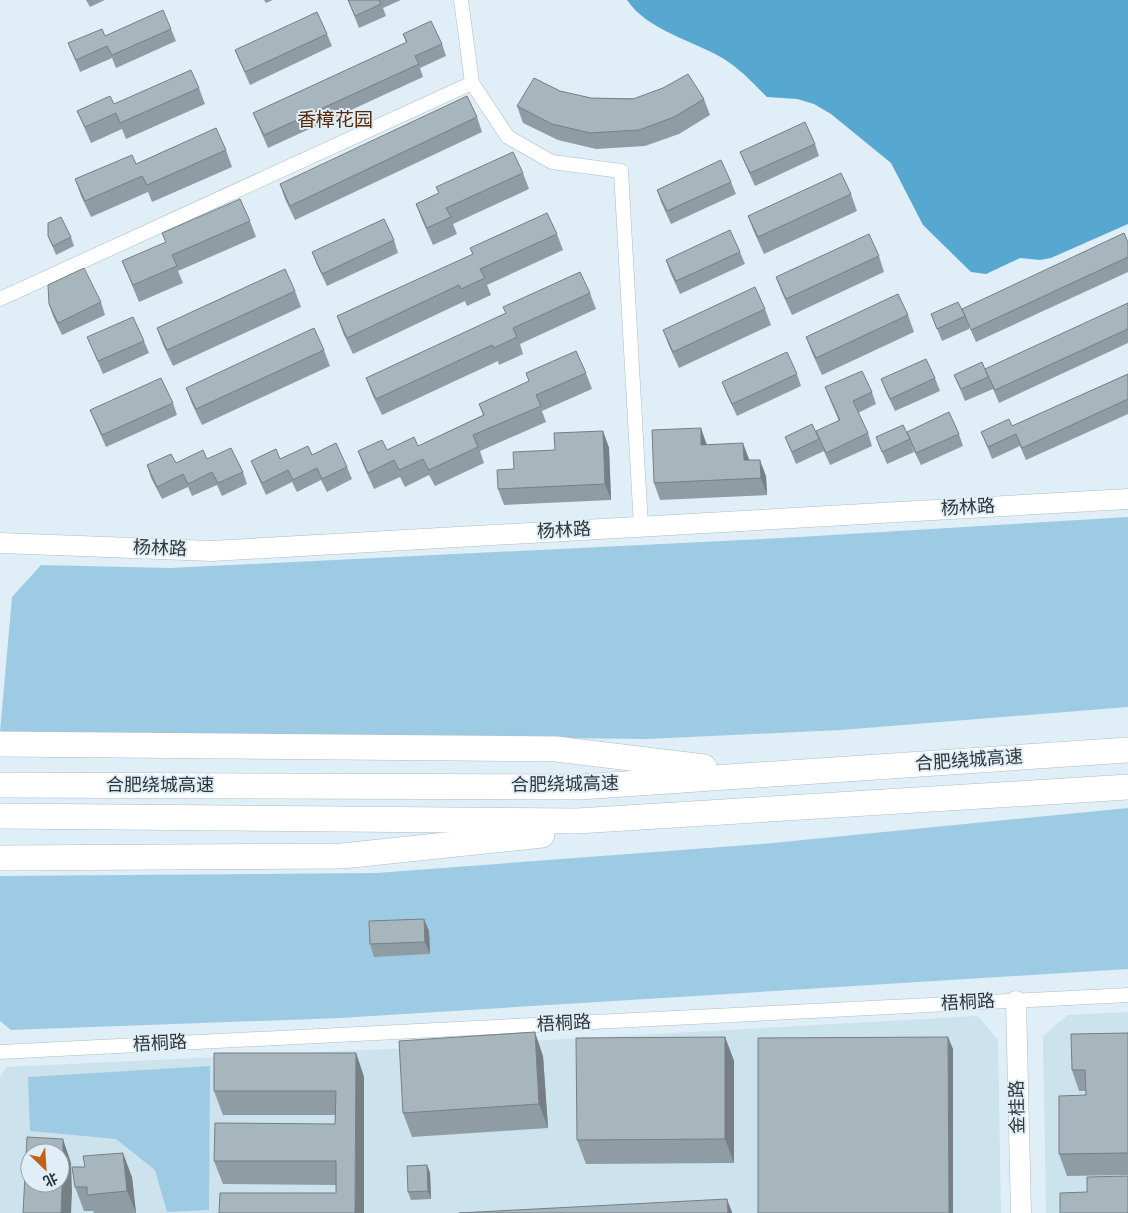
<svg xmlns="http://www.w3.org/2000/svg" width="1128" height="1213" font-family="'Alegreya Sans','Noto Sans SC',sans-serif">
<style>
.built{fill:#cce2ed;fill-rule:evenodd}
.green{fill:#9dcbe4}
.water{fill:#57a8d0}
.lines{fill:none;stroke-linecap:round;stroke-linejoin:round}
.street-casing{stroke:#aebcc4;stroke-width:15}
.secondary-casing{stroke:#aebcc4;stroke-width:21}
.highway-casing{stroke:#aebcc4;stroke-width:26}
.street{stroke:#fff;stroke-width:14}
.secondary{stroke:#fff;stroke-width:20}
.highway{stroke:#fff;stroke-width:25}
.wall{fill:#909ca3}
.shaded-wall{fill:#757f84}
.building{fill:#a7b5bd;stroke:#757f84;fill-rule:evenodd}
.labels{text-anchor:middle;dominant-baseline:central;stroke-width:4;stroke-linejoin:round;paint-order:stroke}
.street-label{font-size:18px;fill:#303639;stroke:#e0eff7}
.neighbourhood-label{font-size:19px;fill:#572908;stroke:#e0eff7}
</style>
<rect width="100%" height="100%" fill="#e0eff7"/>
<g class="built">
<polygon points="1128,1012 1128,1213 1046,1213 1043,1036 1068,1015"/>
<path d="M978,1016L998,1040L1001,1213H0V1078L6,1067L389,1049ZM30,1153H60V1183H30Z"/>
</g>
<g class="green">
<polygon points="1128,517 1128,707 841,730 647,739 0,732 12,597 41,565 170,568 782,538"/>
<polygon points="1128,808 1128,969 340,1018 11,1030 0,1021 0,876 376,873 761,844"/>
<polygon points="210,1066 209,1210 167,1212 155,1170 116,1139 30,1131 28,1077"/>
</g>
<path class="water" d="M627,0H1128V224L1051,258L1040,260L1020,258L986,274L971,272L923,225L891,163L831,114L814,104L797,99L767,97C753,83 740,69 724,59C693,40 648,31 627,0Z"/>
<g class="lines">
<defs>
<g id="street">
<polyline points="461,0 472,83 508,137 552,162 621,171 641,527"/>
<polyline points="0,299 472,83"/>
<polyline points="0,1052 1128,995"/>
</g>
<g id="secondary">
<polyline points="0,543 212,551 1128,499"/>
<polyline points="1016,1001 1021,1213"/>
</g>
<g id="highway">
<polyline points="0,744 556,749 704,767"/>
<polyline points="0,785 580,787 1128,750"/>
<polyline points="0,816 577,821 1128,787"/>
<polyline points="0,858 342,856 542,835"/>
</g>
</defs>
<use href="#street" class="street-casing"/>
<use href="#secondary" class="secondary-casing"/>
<use href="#highway" class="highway-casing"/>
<use href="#street" class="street"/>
<use href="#secondary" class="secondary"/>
<use href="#highway" class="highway"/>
</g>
<g class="wall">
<polygon points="86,0 105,0 90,7"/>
<polygon points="264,0 273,0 266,3"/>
<polygon points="348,0 401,0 383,8 386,16 359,28"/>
<polygon points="171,29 176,41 116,68 112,58 80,72 68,43 105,36"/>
<polygon points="327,34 332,46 250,85 240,62 235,50"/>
<polygon points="403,34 442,44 446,56 420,68 423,77 268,148 258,125 253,113 406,43"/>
<polygon points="199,88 205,104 126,139 122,129 91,143 77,111"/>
<polygon points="560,91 591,98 704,99 710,115 679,134 645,146 596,149 558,140 523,123 517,106"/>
<polygon points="477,117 482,132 295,220 285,199 280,184"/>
<polygon points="815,144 819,156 755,186 745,164 740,152"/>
<polygon points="226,150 232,167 152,202 148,192 91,217 81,196 75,179 136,164"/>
<polygon points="523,173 529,189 453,224 457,234 433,245 422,220 416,204 439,193 436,187"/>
<polygon points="731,182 736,194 671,224 661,202 657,190"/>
<polygon points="851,194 857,211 764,254 754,232 748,216"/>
<polygon points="250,221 256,237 178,271 183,283 139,302 122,261 166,243 162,233"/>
<polygon points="557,234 563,250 487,285 491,295 467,306 465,301 353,354 343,333 337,316 473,255 470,248"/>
<polygon points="48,236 71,237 74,246 56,255"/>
<polygon points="394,240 398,253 327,286 317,265 312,252"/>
<polygon points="1128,242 1128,272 976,342 969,326 969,329 942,341 931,314 963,312"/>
<polygon points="740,252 745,264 680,294 670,272 666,260"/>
<polygon points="879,256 884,272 792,315 782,293 776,277"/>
<polygon points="295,291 301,307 173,366 163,345 157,328"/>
<polygon points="590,293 596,309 520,344 523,354 499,365 498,361 382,415 372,394 366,378 506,314 503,307"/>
<polygon points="101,302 105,315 62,335 53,316 49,304"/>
<polygon points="1128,303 1128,343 999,403 990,382 993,389 965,401 954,375 988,376"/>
<polygon points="765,309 771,325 679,368 669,346 663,330"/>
<polygon points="908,315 914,332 822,375 812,353 806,337"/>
<polygon points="87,337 144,341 149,353 103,374"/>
<polygon points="324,350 330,366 202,425 192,404 186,388"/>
<polygon points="526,373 586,373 592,389 542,411 546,422 480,451 484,463 435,486 429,475 405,487 400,477 374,489 364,467 358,451 387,450 418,446 483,415 479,404 529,382"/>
<polygon points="797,374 801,386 737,416 727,395 722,382"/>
<polygon points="1128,374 1128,414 1026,460 1020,446 992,459 986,444 981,432 1012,426"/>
<polygon points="935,378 940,391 895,411 886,392 881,379"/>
<polygon points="825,387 872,392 876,404 858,413 868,433 872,446 830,465 822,447 824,451 796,464 785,437 818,437 839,421 830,400"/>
<polygon points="173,403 177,415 106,447 95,422 90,410"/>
<polygon points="603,431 609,448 611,500 504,505 498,489 514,469 555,450"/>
<polygon points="959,434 963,446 921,465 911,445 914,452 887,464 876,437 909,439"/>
<polygon points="707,445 749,460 766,476 767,495 660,500 654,483"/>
<polygon points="312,455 347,467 352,479 327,492 321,480 297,492 292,482 266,495 256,473 251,461 280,459"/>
<polygon points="207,459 243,472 247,484 222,496 217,485 192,496 188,487 162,499 151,478 147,465 176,463"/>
<polygon points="429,931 430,954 374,957 370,944"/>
<polygon points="1128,1033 1128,1175 1067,1176 1059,1154 1086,1095 1086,1091 1079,1091 1072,1070"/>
<polygon points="725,1037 734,1061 734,1163 586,1164 577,1140"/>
<polygon points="356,1053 364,1077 336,1193 336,1185 223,1184 214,1161 335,1124 335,1115 223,1115 214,1091"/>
<polygon points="543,1056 548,1128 412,1137 403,1113"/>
<polygon points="427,1165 430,1173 431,1199 411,1200 408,1192"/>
<polygon points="85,1167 132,1177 136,1213 94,1213 93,1211 84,1211 75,1187"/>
</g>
<g class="shaded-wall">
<polygon points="701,428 707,445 701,445"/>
<polygon points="603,431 609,448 611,500 605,484"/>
<polygon points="743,443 749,459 750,477 744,460"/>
<polygon points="760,460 766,476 767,495 761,478"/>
<polygon points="424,919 429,931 430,954 425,942"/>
<polygon points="535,1032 543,1056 548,1128 539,1104"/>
<polygon points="725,1037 734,1061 734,1163 725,1139"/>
<polygon points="948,1037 953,1049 953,1213 949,1213"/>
<polygon points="356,1053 364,1077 364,1213 355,1213"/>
<polygon points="63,1139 71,1163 72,1192 71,1213 61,1213"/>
<polygon points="123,1153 132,1177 136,1213 127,1191"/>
<polygon points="427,1165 430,1173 431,1199 428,1191"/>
<polygon points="727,1199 732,1212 732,1213 728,1213"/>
</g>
<g class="building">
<polygon points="348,0 379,0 381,4 355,16"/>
<polygon points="163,10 171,29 112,55 107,46 76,60 68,43 102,29 105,36"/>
<polygon points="317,12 327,34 245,72 235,50"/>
<polygon points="431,21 442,44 415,56 419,64 264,135 253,113 407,42 403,34"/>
<polygon points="191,70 199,88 120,123 116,113 85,127 77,111 110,96 114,104"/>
<polygon points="688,74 704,99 674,117 639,130 590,133 552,124 517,106 534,78 560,91 591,98 633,99 663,88"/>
<polygon points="467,96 477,117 290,206 280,184"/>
<polygon points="805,122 815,144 750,173 740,152"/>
<polygon points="216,128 226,150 147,185 142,176 85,201 75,179 132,155 136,164"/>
<polygon points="513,152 523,173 446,208 451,217 427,228 416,204 439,193 436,187"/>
<polygon points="721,160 731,182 667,211 657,190"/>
<polygon points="841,173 851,194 758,237 748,216"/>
<polygon points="240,199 250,221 172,255 177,266 133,285 122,261 166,242 162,233"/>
<polygon points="547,213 557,234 480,269 485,278 461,289 459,285 347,338 337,316 473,254 470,248"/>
<polygon points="61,217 71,237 53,246 48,236 48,223"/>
<polygon points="384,219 394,240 322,274 312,252"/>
<polygon points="730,230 740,252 676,281 666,260"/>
<polygon points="1124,233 1128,242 1128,257 971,330 962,309"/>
<polygon points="869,234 879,256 786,299 776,277"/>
<polygon points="84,268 101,302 58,323 49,304 48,285"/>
<polygon points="285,269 295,291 167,350 157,328"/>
<polygon points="580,272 590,293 513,328 517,337 494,348 492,345 376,399 366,378 506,313 503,307"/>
<polygon points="755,287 765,309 673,352 663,330"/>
<polygon points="898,294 908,315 816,358 806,337"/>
<polygon points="958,302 965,316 937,329 931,314"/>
<polygon points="1128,303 1128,329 995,390 985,369"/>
<polygon points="133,317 144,341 98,361 87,337"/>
<polygon points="314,328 324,350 196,409 186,388"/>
<polygon points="576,351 586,373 536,395 541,406 473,435 478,447 429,470 423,459 399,470 394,460 368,473 358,451 382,440 387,450 414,437 418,446 484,415 479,404 529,381 526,373"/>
<polygon points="787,352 797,374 732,404 722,382"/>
<polygon points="926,359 935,378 890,399 881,379"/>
<polygon points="982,362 988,377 961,389 954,375"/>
<polygon points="862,371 872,392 853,401 868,433 826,453 816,431 840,420 825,387"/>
<polygon points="1128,374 1128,399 1022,448 1016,434 988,447 981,432 1009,419 1012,426"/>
<polygon points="161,378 173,403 102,435 90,410"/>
<polygon points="949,412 959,434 916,453 907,432"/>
<polygon points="812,424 819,439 792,452 785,437"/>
<polygon points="903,425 910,439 882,452 876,437"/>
<polygon points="701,428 701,445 743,443 744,460 760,460 761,478 654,483 652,430"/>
<polygon points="603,431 605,484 498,489 497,470 514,469 513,452 555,450 554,433"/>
<polygon points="336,443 347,467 322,479 317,468 293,480 288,470 262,483 251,461 276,449 280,459 308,446 312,455"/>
<polygon points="231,448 243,472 218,483 212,472 188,484 183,474 157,487 147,465 171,454 176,463 203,450 207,459"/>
<polygon points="424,919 425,942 370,944 369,921"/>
<polygon points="535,1032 539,1104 403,1113 399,1041"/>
<polygon points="1128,1033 1128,1153 1059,1154 1059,1096 1086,1095 1085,1070 1072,1070 1071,1034"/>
<polygon points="725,1037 725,1139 577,1140 576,1038"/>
<polygon points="948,1037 949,1213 758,1213 758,1038"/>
<polygon points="214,1053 356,1053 355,1213 219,1213 220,1193 336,1193 336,1161 214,1161 215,1123 335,1124 336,1091 214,1091"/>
<path d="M27,1137L63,1139V1168L61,1213H23ZM30,1153H60V1183H30Z"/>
<polygon points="123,1153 127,1191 87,1195 87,1187 75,1187 72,1167 85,1167 83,1156"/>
<polygon points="427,1165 428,1191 408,1192 407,1166"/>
<polygon points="1128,1176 1128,1213 1060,1213 1060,1193 1087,1192 1087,1177"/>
<polygon points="727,1199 728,1213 459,1213"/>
</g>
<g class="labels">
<g class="street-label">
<text transform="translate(968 508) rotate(-3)">杨林路</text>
<text transform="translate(564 531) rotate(-3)">杨林路</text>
<text transform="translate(160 549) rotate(2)">杨林路</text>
<text transform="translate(969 761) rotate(-4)">合肥绕城高速</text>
<text transform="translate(565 785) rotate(-1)">合肥绕城高速</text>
<text x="160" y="786">合肥绕城高速</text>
<text transform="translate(968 1003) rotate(-3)">梧桐路</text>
<text transform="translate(564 1024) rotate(-3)">梧桐路</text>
<text transform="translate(160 1044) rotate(-3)">梧桐路</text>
<text transform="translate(1018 1107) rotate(-91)">金桂路</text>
</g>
<g class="neighbourhood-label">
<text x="335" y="120">香樟花园</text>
</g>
</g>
<g transform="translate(45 1168) rotate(155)"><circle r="24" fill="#e0eff7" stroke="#9aa5ab"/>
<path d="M0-4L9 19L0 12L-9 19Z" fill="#bf6117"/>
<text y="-8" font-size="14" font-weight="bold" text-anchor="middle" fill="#303639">北</text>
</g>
</svg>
